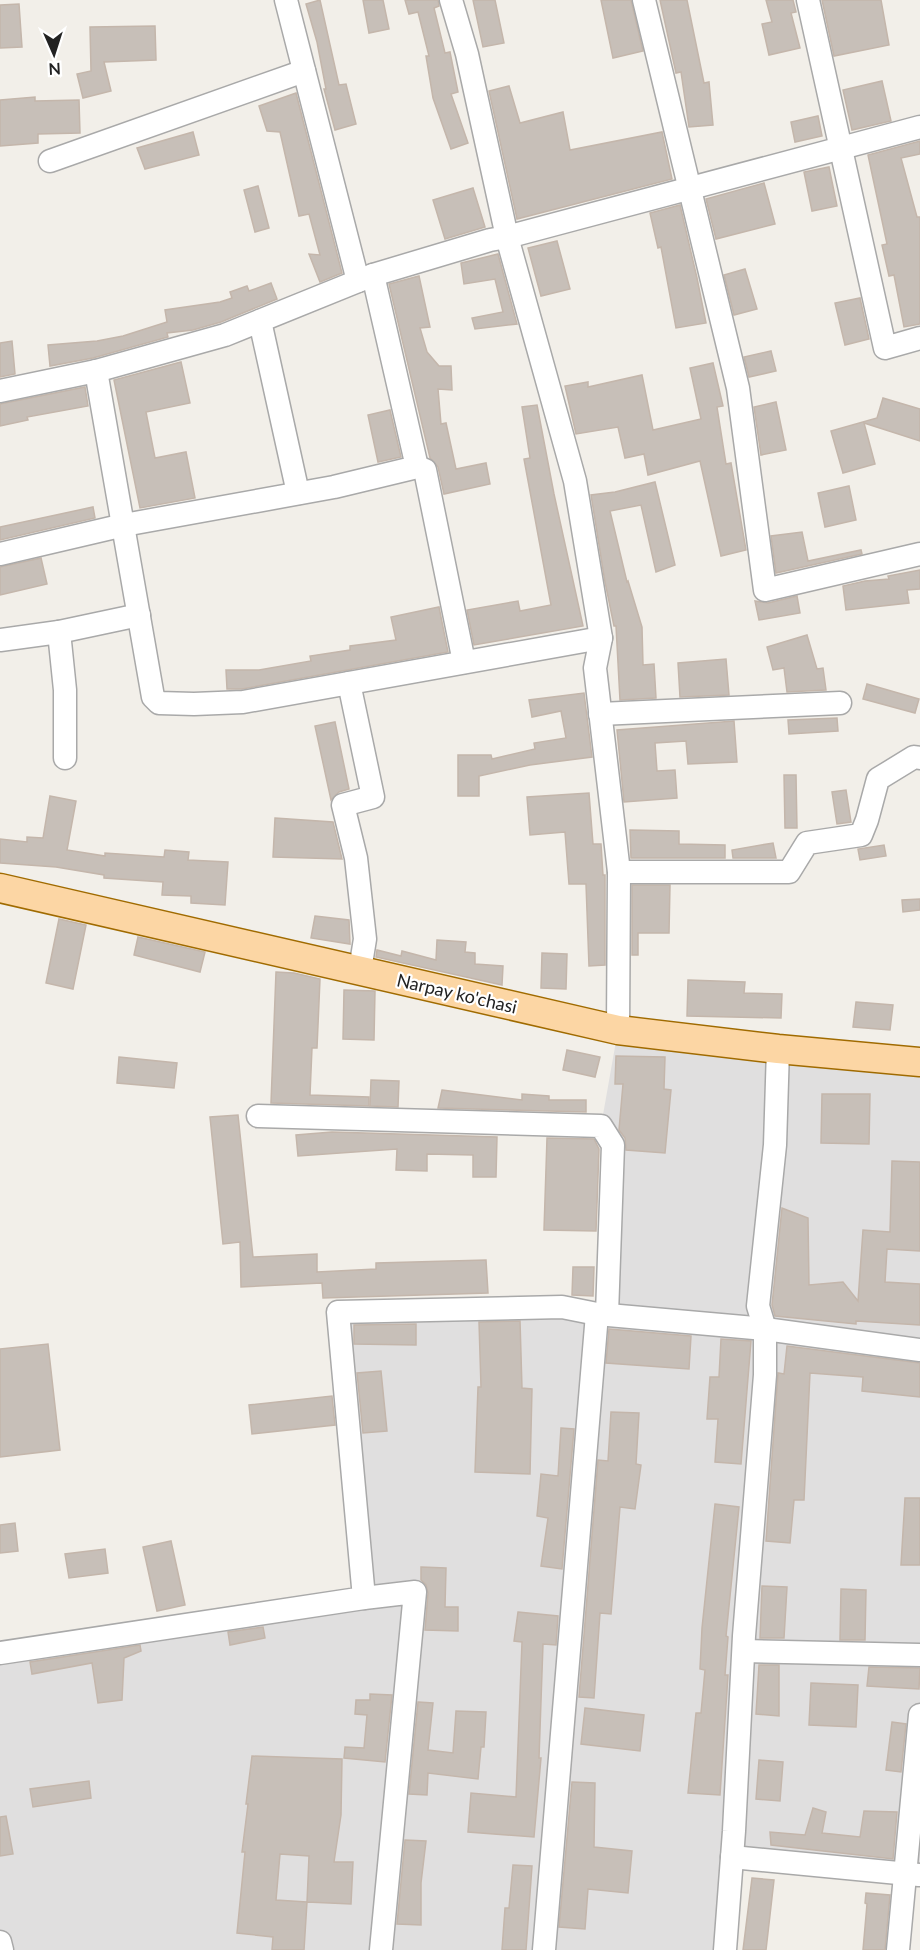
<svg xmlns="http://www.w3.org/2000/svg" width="920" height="1950" font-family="Lato,sans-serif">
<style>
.residential{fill:#e0dfdf}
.building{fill:#c7bfb8;stroke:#c4b6ab;stroke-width:1.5;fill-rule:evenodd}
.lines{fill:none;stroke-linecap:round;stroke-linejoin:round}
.minor-casing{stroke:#a9a9a9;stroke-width:25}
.major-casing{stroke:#a06b00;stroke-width:31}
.minor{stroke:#fff;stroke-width:22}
.major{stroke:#fcd6a4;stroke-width:28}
.labels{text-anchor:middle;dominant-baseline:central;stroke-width:4.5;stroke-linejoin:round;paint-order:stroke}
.street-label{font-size:18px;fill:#222;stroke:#fff}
</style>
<rect width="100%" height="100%" fill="#f2efe9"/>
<polygon class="residential" points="618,1030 920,1060 920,1877 732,1857 725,1950 2,1950 0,1942 0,1653 363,1598 338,1312 607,1314 613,1145 601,1126"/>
<g class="building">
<polygon points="320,0 339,85 346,84 356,124 335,130 324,89 326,89 317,42 306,4"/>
<polygon points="363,0 383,0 389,29 369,33"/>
<polygon points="405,0 438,0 439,6 434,8 445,53 450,52 458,92 451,94 468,143 451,149 433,98 426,56 429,56 418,12 409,14"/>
<polygon points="473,0 495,0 504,43 483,47"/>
<polygon points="601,0 631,0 643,51 613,58"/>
<polygon points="660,0 687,0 704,83 709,82 713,125 689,127 681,72 676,73"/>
<polygon points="766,0 793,0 796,12 791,13 800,48 769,55 762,24 772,22"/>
<polygon points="822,0 881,0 889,45 834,56"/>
<polygon points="19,4 22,47 0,48 0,5"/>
<polygon points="155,26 156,60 104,62 111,91 83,98 77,74 91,71 90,27"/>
<polygon points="882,81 891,121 852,130 843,90"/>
<polygon points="509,86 520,123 563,112 570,150 662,132 672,179 517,219 489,91"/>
<polygon points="296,93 342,273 320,282 309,254 320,255 309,214 299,216 280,132 267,131 259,106"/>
<polygon points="35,97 35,101 79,100 80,133 38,134 38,143 0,146 0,100"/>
<polygon points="818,116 822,136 795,142 791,122"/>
<polygon points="193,132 199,155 145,169 137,148"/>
<polygon points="920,141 920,154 901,158 917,217 920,217 920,324 904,327 894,275 889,276 882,245 887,244 868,155"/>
<polygon points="829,167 837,206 812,211 804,172"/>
<polygon points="764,183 775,224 716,239 706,199"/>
<polygon points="258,186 269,228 255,232 244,190"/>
<polygon points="473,188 485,227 445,239 433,200"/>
<polygon points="680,205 697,278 706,323 676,328 661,247 658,248 650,213"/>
<polygon points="557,241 570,289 541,296 528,248"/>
<polygon points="498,254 517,324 475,329 472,318 503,312 495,279 464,284 461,263"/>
<polygon points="745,269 757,309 734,315 724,275"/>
<polygon points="419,276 430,327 420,328 427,352 439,366 451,366 452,390 438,389 441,424 446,423 456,469 486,463 490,484 444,494 438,467 430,458 389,284"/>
<polygon points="271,283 277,299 221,322 193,330 167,333 168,337 93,358 50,366 48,345 97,341 123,336 167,322 165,310 220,302 232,298 230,292 247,286 249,291"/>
<polygon points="860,298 869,339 845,345 835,303"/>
<polygon points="12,341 15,374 0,377 0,343"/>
<polygon points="771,351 776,371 749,377 744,357"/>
<polygon points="181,362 190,403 146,412 155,458 186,452 195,498 140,508 114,380"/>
<polygon points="713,363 723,406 717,407 726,464 731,463 746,550 721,556 700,461 648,475 644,454 625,458 618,427 576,434 565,386 588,382 588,387 642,375 653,430 701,419 690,368"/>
<polygon points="85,387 88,406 27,417 28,420 0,426 0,404"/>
<polygon points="883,398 920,409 920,441 864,423 875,464 843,473 831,431 877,418"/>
<polygon points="776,402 786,450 761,455 754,407"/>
<polygon points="537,405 554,494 583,626 474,645 467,610 518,601 520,611 551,605 524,459 530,458 522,407"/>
<polygon points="390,410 401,457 378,462 368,415"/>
<polygon points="655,482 675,565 656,572 641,505 610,511 627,582 628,581 642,627 643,665 654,664 656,698 620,700 616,626 614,626 605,582 591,495 615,492"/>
<polygon points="849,486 856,520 825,527 818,493"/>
<polygon points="93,507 95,518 0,540 0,527"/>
<polygon points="802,532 808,561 861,550 862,554 776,573 771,536"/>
<polygon points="41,558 47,584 0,595 0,567"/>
<polygon points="920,570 920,589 907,590 909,603 846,610 843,586 865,581 889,579 888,576"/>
<polygon points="797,596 800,613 759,620 755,601 768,603"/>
<polygon points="439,607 448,652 242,689 227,689 226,670 259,670 311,661 310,656 350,650 350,646 396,640 391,617"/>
<polygon points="807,635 817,669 823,668 826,690 787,692 784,668 773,670 767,647"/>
<polygon points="726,659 729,695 680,697 678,663"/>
<polygon points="867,684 919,699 915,713 863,699"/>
<polygon points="584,693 592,757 530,765 479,776 479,796 458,796 458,755 491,755 492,759 535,749 534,743 566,738 561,711 532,717 529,700"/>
<polygon points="837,718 838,731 789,734 788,720"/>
<polygon points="734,721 737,762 688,764 686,741 655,743 657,771 675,770 677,798 624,802 617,730"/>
<polygon points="335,722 349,789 339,792 331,800 315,726"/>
<polygon points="784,775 796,775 797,828 785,828"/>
<polygon points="846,790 851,822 837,824 832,792"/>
<polygon points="589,793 593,844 601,844 603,875 605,875 605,965 589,966 586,884 569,884 565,832 530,835 527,797"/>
<polygon points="50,796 76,801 67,850 105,856 105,853 164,857 165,850 189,852 188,860 228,862 225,905 191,903 191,896 162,895 163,882 104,878 104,875 56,867 0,863 0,839 27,842 27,837 43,838"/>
<polygon points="275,818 333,822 342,859 273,857"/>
<polygon points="630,830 679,831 679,844 725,845 725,858 631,858"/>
<polygon points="773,843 776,858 733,858 732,850"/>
<polygon points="884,845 886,856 860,860 858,849"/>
<polygon points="632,885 670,885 669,933 638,933 638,955 632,955"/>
<polygon points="920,899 920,910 903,912 902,900"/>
<polygon points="315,916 349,920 350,944 311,938"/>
<polygon points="59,919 86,925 73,989 46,983"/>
<polygon points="138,937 205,952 200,972 134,955"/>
<polygon points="437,940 466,942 465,952 475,953 475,964 503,966 502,985 376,957 377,950 401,956 402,951 436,960"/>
<polygon points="542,953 567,954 566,989 541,988"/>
<polygon points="276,972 294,973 320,979 317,1048 312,1048 310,1095 369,1097 369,1106 271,1103"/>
<polygon points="688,980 745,982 744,993 782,994 781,1018 687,1016"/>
<polygon points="344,990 375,991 374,1040 343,1039"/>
<polygon points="856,1002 893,1005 890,1030 853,1027"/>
<polygon points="567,1050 600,1057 595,1077 563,1070"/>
<polygon points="616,1056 665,1057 664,1089 671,1090 665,1153 626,1150 625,1138 619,1130 623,1084 615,1084"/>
<polygon points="119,1057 177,1063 174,1088 117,1083"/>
<polygon points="371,1080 399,1081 398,1107 370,1106"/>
<polygon points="442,1090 522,1100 522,1094 549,1096 549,1100 586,1100 586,1112 438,1108"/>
<polygon points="822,1094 870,1094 869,1144 821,1143"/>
<polygon points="238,1115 253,1257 317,1254 317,1272 376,1269 376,1263 486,1260 488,1293 323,1298 322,1283 241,1287 240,1242 223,1244 210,1117"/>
<polygon points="332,1132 497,1137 496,1177 473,1177 473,1155 427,1154 427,1171 396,1170 397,1149 298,1156 296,1135"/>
<polygon points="547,1138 594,1139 599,1149 596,1231 544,1230"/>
<polygon points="892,1161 920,1162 920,1251 887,1249 885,1282 920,1284 920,1325 856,1321 856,1324 775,1316 772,1305 782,1208 808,1218 809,1285 843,1282 858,1301 863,1230 890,1232"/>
<polygon points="573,1267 594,1267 593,1296 572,1295"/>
<polygon points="520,1321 522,1388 532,1389 530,1474 475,1472 478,1387 481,1387 479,1322"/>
<polygon points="416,1324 416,1345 354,1344 354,1325"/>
<polygon points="609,1329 691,1336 689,1369 606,1363"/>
<polygon points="721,1339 751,1341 741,1464 715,1462 718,1419 707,1419 710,1377 719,1377"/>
<polygon points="48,1344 60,1450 0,1457 0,1349"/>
<polygon points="787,1346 920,1363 920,1397 862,1391 863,1377 810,1373 804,1500 794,1500 790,1543 766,1541 778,1373 784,1374"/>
<polygon points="381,1371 387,1431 363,1433 357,1373"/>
<polygon points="332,1396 335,1425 252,1434 249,1405"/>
<polygon points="611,1412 639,1413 636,1464 641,1465 635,1509 620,1507 611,1614 600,1613 594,1698 579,1697 598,1460 608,1461"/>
<polygon points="561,1428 574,1429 562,1569 541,1566 548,1518 537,1516 541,1474 558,1476"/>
<polygon points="905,1498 920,1498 920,1565 901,1565"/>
<polygon points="715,1504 739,1507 726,1636 728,1637 725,1675 728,1675 720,1795 688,1793 696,1713 701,1713 705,1670 700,1669 702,1628"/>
<polygon points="15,1523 18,1551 0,1553 0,1525"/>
<polygon points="171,1541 185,1605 157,1611 143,1547"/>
<polygon points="105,1549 108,1573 69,1578 65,1554"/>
<polygon points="421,1567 446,1568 445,1607 458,1607 458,1631 425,1630 428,1593 426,1585 421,1580"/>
<polygon points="762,1586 787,1587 784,1638 760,1638"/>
<polygon points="841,1589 866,1590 865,1640 840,1640"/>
<polygon points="518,1612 558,1616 556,1645 543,1644 539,1758 541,1758 534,1837 468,1832 471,1793 516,1797 522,1642 514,1641"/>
<polygon points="263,1627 265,1638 230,1645 228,1632"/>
<polygon points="140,1645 141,1651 124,1658 122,1700 98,1703 92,1663 32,1674 30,1662"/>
<polygon points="759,1665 779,1665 779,1716 756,1714"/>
<polygon points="869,1667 920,1668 919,1689 867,1686"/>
<polygon points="811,1683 858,1685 856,1727 809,1725"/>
<polygon points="370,1694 392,1695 385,1762 344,1758 345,1747 364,1748 367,1715 355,1714 356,1700 370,1700"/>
<polygon points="418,1702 433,1703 428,1750 453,1753 456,1711 486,1712 484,1747 481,1747 478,1779 428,1773 427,1795 409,1794"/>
<polygon points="585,1708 644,1715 640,1751 581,1744"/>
<polygon points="892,1722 906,1724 901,1772 886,1770"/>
<path d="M252,1756L342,1759L341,1815L334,1862H353L351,1904L307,1902L304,1950H272L273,1937L237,1933L245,1852H242L248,1804H246ZM280,1854L309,1856L307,1902L276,1900Z"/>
<polygon points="759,1760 783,1762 780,1801 756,1799"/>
<polygon points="89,1781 91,1798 33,1807 30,1789"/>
<polygon points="572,1782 595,1783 594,1847 632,1851 628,1893 588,1889 585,1929 559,1927"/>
<polygon points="813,1808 826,1812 822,1833 860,1837 864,1811 897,1812 893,1859 771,1845 770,1832 805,1835"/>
<polygon points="6,1816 13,1854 0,1856 0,1817"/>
<polygon points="405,1840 426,1841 421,1883 421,1925 397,1924"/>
<polygon points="513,1865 532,1866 526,1950 502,1950 505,1908 509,1908"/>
<polygon points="752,1878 774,1880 766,1950 743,1950"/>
<polygon points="866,1893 890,1895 885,1950 863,1950 867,1904 865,1903"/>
</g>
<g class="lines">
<defs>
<g id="minor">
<polyline points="286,0 358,281"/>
<polyline points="451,0 467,54 507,237 575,481 601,638 595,668 619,872 618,1030"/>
<polyline points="644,0 738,388 765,590 920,554"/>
<polyline points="808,0 885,348 920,338"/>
<polyline points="50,161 304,71"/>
<polyline points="260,321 298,493"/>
<polyline points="96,371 153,697 159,703 194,704 243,702 601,638"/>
<polyline points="0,391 96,371 225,335 373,275 490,240 507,237 920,127"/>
<polyline points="417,467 425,470 464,662"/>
<polyline points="0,554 124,525 334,487 417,467 373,275"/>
<polyline points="0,640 59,632"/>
<polyline points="349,683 373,797 343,805 356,858 365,939 360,970"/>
<polyline points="600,714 840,703"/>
<polyline points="65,758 65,690 59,632 139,615"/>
<polyline points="619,872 789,872 807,843 861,835 867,820 878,779 914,757 920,758"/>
<polyline points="258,1116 601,1126 613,1145 607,1314"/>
<polyline points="364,1598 415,1592 381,1950"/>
<polyline points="744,1651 920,1655"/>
<polyline points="0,1653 364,1598 338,1312 562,1307 597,1314 765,1329 920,1350"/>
<polyline points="732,1857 919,1875"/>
<polyline points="0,1942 2,1950"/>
<polyline points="544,1950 597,1314"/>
<polyline points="725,1950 734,1831 744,1636 765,1375 765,1329 758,1306 775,1145 778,1049"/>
<polyline points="898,1950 920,1715"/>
</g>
<polyline id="major" points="0,888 618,1030 778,1049 920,1062"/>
</defs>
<use href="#minor" class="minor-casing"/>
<use href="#major" class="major-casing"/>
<use href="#minor" class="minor"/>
<use href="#major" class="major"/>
</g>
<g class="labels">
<g class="street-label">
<text transform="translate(457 993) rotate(13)">Narpay ko'chasi</text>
</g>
</g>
<g transform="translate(54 54) rotate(177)" stroke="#ffffff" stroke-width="4.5" paint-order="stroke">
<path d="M0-4.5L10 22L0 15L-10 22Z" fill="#222222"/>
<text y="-9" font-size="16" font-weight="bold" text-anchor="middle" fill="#222222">N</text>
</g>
</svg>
